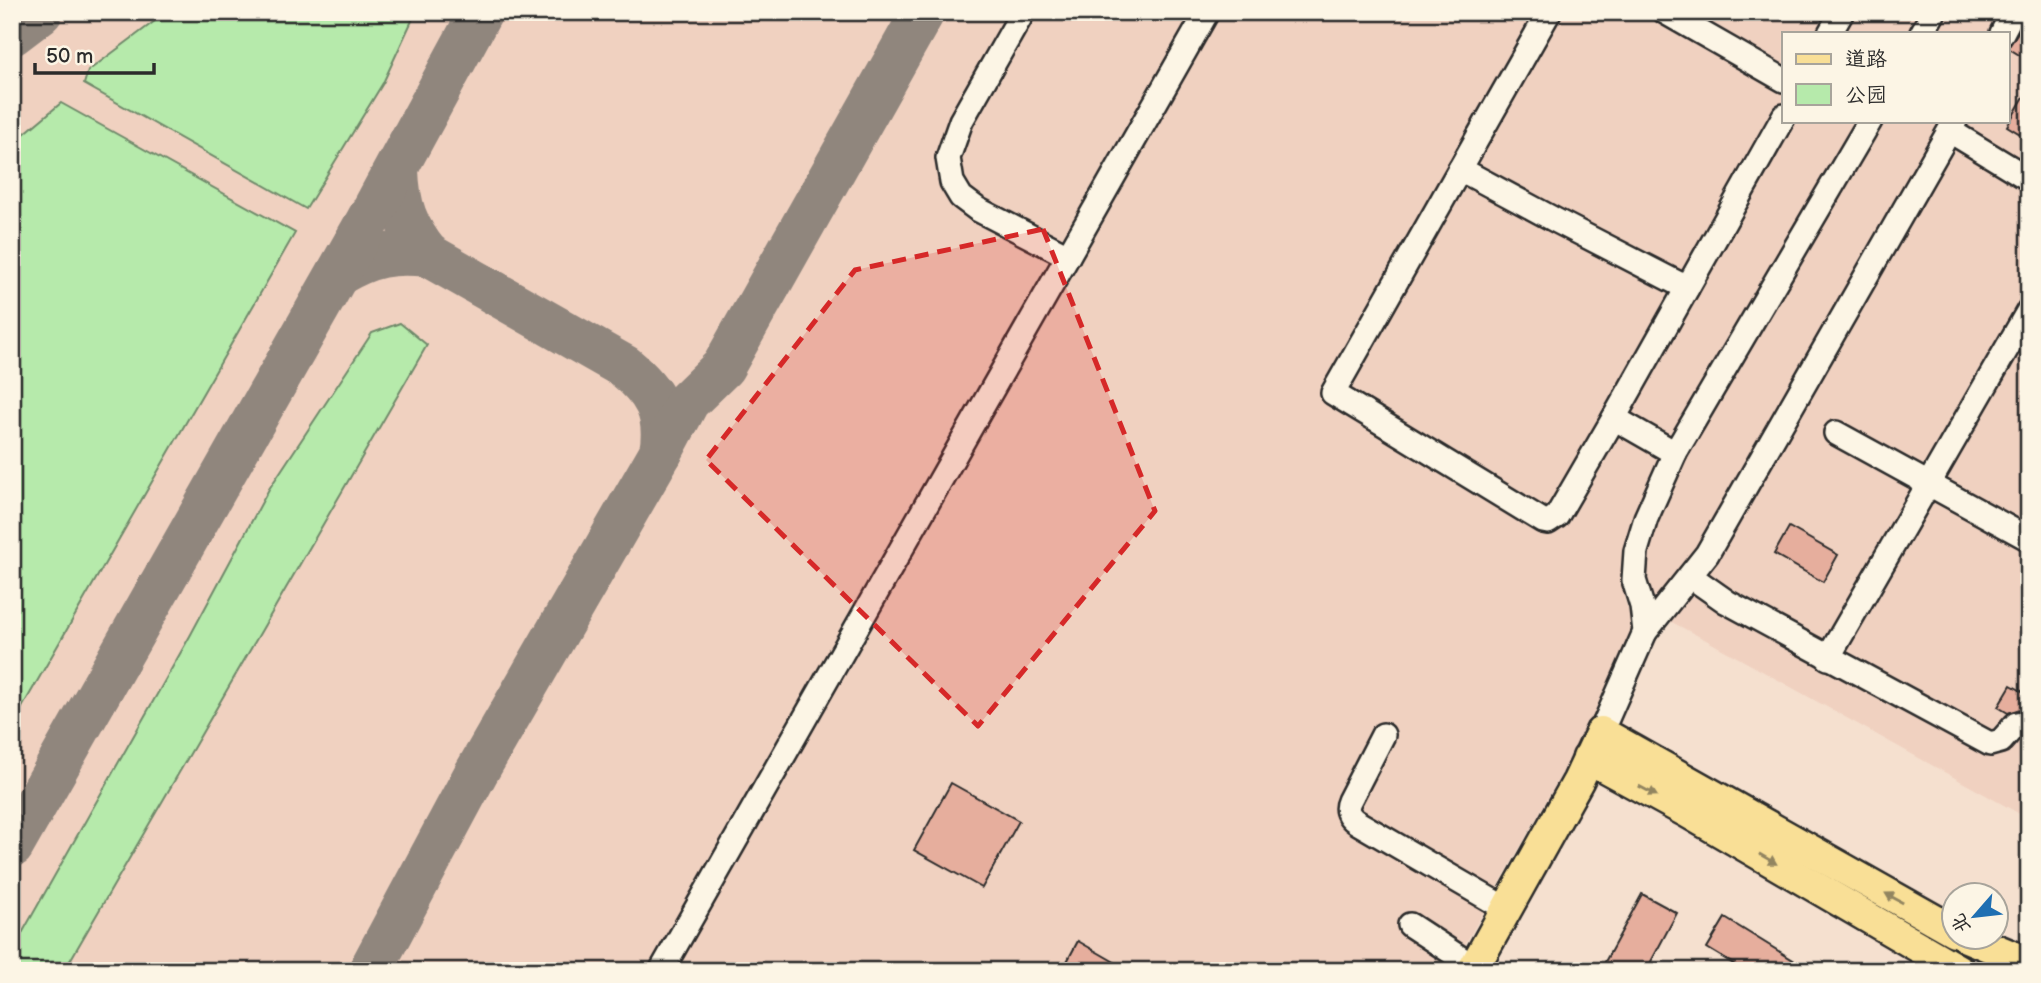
<svg xmlns="http://www.w3.org/2000/svg" width="2041" height="983" font-family="'Balsamiq Sans','LXGW WenKai TC',sans-serif">
<style>
.built{fill:#f0d1c0;fill-rule:evenodd}
.green{fill:#b6eaab;stroke:#708a6b;stroke-width:2}
.lines{fill:none;stroke-linecap:round;stroke-linejoin:round}
.taxiway{stroke:#90867d;stroke-width:44}
.building{fill:#e6ae9d;stroke:#2b2b2b;stroke-width:2}
.minor-casing{stroke:#2b2b2b;stroke-width:28}
.major-casing{stroke:#2b2b2b;stroke-width:35}
.minor{stroke:#fcf5e5;stroke-width:23}
.major{stroke:#f9df96;stroke-width:30}
.oneway{fill:#928560}
.marked{fill:#d62828;fill-opacity:0.2;stroke:#d62828;stroke-width:5;stroke-dasharray:14 9;stroke-linejoin:round}
</style>
<rect width="100%" height="100%" fill="#f5e0cf"/>
<filter id="ink" filterUnits="userSpaceOnUse"><feTurbulence type="fractalNoise" baseFrequency=".0143" numOctaves="2"/><feDisplacementMap in="SourceGraphic" scale="14" xChannelSelector="R" yChannelSelector="G"/><feConvolveMatrix kernelMatrix="1 2 1 2 8 2 1 2 1" color-interpolation-filters="sRGB"/></filter>
<g filter="url(#ink)">
<path class="built" d="M12,12H2029V819L1706,640L1624,597L1635,632L1629,655L1450,971H12ZM1784,33H2008V121H1784Z"/>
<g class="green">
<polygon points="167,12 416,12 383,83 306,209 84,84 88,71"/>
<polygon points="61,103 295,233 12,725 12,144"/>
<polygon points="400,323 427,345 64,971 12,971 12,951 190,636 269,489 372,333"/>
</g>
<g class="lines">
<g class="taxiway">
<polyline points="12,34 41,12"/>
<path d="M428,255L625,367C654,391 668,413 661,452"/>
<path d="M338,274C370,255 391,251 428,255C406,228 398,205 397,170"/>
<polyline points="12,846 367,222 481,12"/>
<polyline points="370,971 476,773 661,452 688,401 723,367 923,12"/>
</g>
</g>
<g class="building">
<polygon points="2020,29 2029,34 2029,61 2008,48"/>
<polygon points="2029,88 2029,123 2022,135 2007,126"/>
<polygon points="1789,527 1838,555 1823,582 1774,554"/>
<polygon points="2011,685 2029,695 2029,711 2020,709 2008,713 1998,707"/>
<polygon points="951,783 1019,821 982,888 914,850"/>
<polygon points="1642,894 1677,913 1646,971 1600,971"/>
<polygon points="1725,918 1811,971 1745,971 1707,948"/>
<polygon points="1078,941 1130,971 1062,971"/>
</g>
<g class="lines">
<defs>
<g id="minor">
<polyline points="1023,12 961,121 948,158 952,182 961,197 977,209 1068,256"/>
<polyline points="1549,12 1333,393 1543,521 1548,522 1557,516 1614,418 1784,116"/>
<polyline points="1665,12 1784,80"/>
<polyline points="1830,33 1842,12"/>
<polyline points="1922,33 1934,12"/>
<polyline points="2002,33 2013,12"/>
<polyline points="1950,131 2029,179"/>
<polyline points="1460,169 1555,220 1687,288"/>
<polyline points="1614,418 1675,453"/>
<polyline points="1836,433 2029,539"/>
<polyline points="1690,576 1727,602 1990,744 2001,741 2016,724 2022,723 2029,726"/>
<polyline points="1645,632 1707,554 1955,121"/>
<polyline points="1828,658 2029,310"/>
<polyline points="1601,732 1645,632 1642,606 1634,580 1636,551 1646,518 1675,453 1870,121"/>
<path d="M1383,735L1349,801C1344,812 1351,819 1360,824L1496,903"/>
<polyline points="1410,925 1465,961"/>
<polyline points="661,971 1207,12"/>
</g>
<g id="major">
<polyline points="1588,758 1687,812 1960,971"/>
<polyline points="1966,937 2029,963"/>
<polyline points="1472,971 1578,781 1601,732 1954,931"/>
</g>
</defs>
<use href="#minor" class="minor-casing"/>
<use href="#major" class="major-casing"/>
<use href="#minor" class="minor"/>
<use href="#major" class="major"/>
</g>
<defs><path id="oneway-solid" d="M-6-.8H1V-3.2L6.5 0L1 3.2V.8H-6Z" transform="scale(1.75)"/></defs>
<g class="oneway">
<use href="#oneway-solid" transform="translate(1648 791) rotate(28)"/>
<use href="#oneway-solid" transform="translate(1768 859) rotate(30)"/>
<use href="#oneway-solid" transform="translate(1894 898) rotate(-151)"/>
</g>
</g>
<path class="marked" d="M1043,229L1155,511L978,726L706,460L855,270Z"/>
<rect width="2041" height="983" fill="none" stroke="#fcf5e5" stroke-width="42"/>
<rect x="21" y="21" width="1999" height="941" fill="none" stroke="#2b2b2b" stroke-width="2.5" filter="url(#ink)"/>
<rect x="1782" y="32" width="228" height="91" fill="#fcf5e5" stroke="#a8a49b" stroke-width="2"/>
<rect x="1796" y="54" width="35" height="10" fill="#f9df96" stroke="#a8a49b" stroke-width="2"/>
<text x="1845" y="66" font-size="21" fill="#2b2b2b">道路</text>
<rect x="1796" y="84" width="35" height="21" fill="#b6eaab" stroke="#a8a49b" stroke-width="2"/>
<text x="1845" y="102" font-size="21" fill="#2b2b2b">公园</text>
<g transform="translate(1975 916) rotate(242)"><circle r="33" fill="#fcf5e5" stroke="#a8a49b" stroke-width="2"/>
<path d="M0-5L12 26L0 18L-12 26Z" fill="#1f6fb2"/>
<text y="-10" font-size="19" font-weight="bold" text-anchor="middle" fill="#2b2b2b">北</text>
</g>
<path d="M35 63v10h119v-10" fill="none" stroke="#2b2b2b" stroke-width="3.5"/>
<text x="46" y="63" font-size="21" fill="#2b2b2b" stroke="#fcf5e5" stroke-width="5" paint-order="stroke">50 m</text>
</svg>
